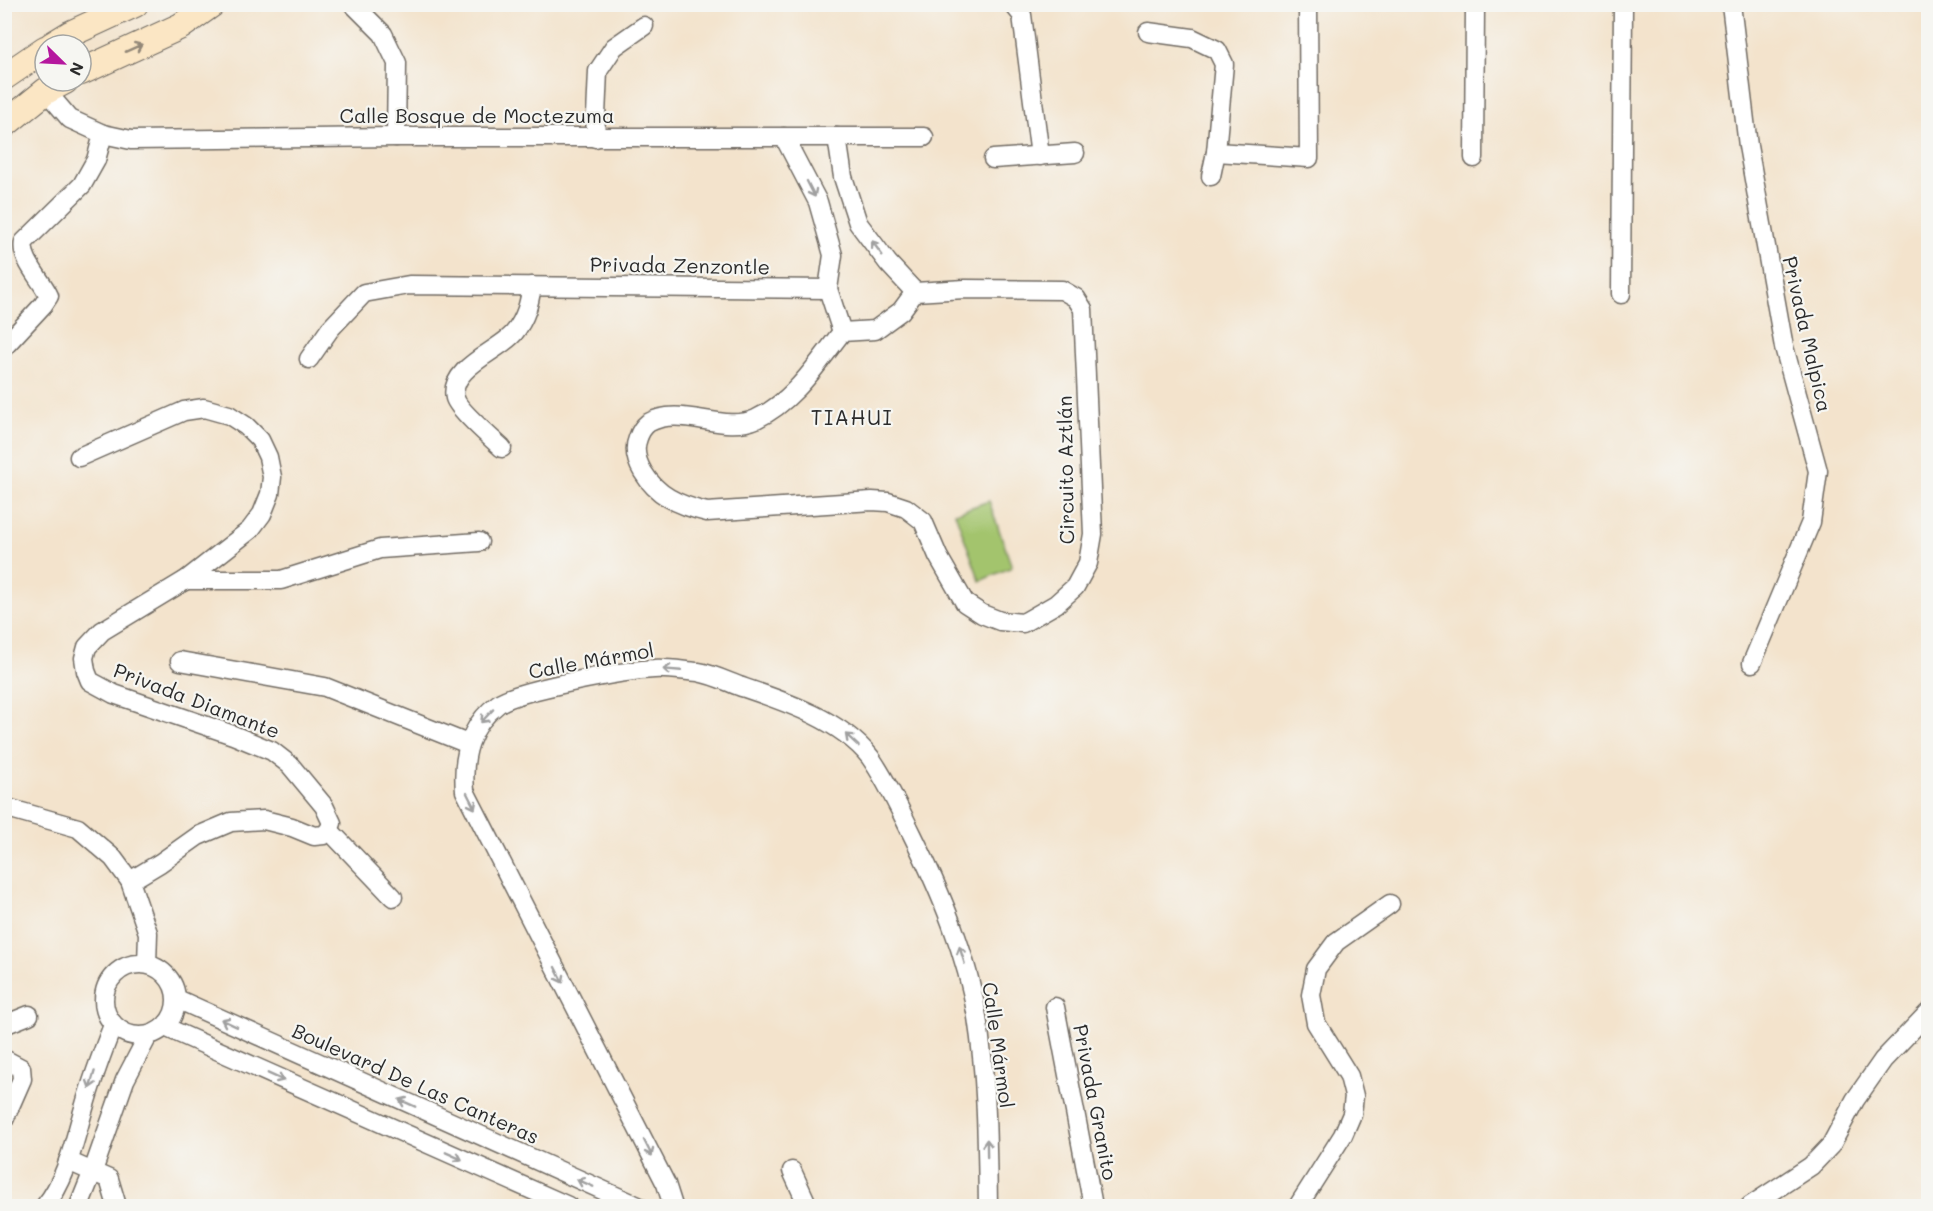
<svg xmlns="http://www.w3.org/2000/svg" width="1933" height="1211" font-family="Mali,sans-serif">
<style>
.pitch{fill:#a3c46d;stroke:#67784c;stroke-width:1.5}
.lines{fill:none;stroke-linecap:round;stroke-linejoin:round}
.street-casing{stroke:#716b63;stroke-width:21}
.secondary-casing{stroke:#716b63;stroke-width:28}
.street{stroke:#fff;stroke-width:18}
.secondary{stroke:#fbe6c4;stroke-width:26}
.oneway{stroke:#938878}
.oneway2{stroke:#a0a0a0}
.labels{text-anchor:middle;dominant-baseline:central;stroke-width:4.5;stroke-linejoin:round;paint-order:stroke}
.street-label{font-size:20px;fill:#2b2b2b;stroke:#f6f6f2}
.neighbourhood-label{font-size:21px;letter-spacing:1.5px;fill:#2b2b2b;stroke:#f6f6f2}
</style>
<rect width="100%" height="100%" fill="#f6f6f2"/>
<filter id="ink" filterUnits="userSpaceOnUse"><feTurbulence type="fractalNoise" baseFrequency=".0167" numOctaves="2"/><feDisplacementMap in="SourceGraphic" scale="12" xChannelSelector="R" yChannelSelector="G"/><feConvolveMatrix kernelMatrix="1 2 1 2 8 2 1 2 1" color-interpolation-filters="sRGB"/></filter>
<filter id="wash" filterUnits="userSpaceOnUse"><feTurbulence type="fractalNoise" baseFrequency=".008" numOctaves="4" result="noise"/><feDisplacementMap in="SourceGraphic" scale="24" xChannelSelector="R" yChannelSelector="G"/><feGaussianBlur stdDeviation="1.35" result="paint"/><feColorMatrix in="noise" values="0 0 0 0 0 0 0 0 0 0 0 0 0 0 0 0 0 1.4 0 .05"/><feComposite in="paint" operator="in"/></filter>
<g filter="url(#wash)">
<rect width="100%" height="100%" fill="#f3e3cc"/>
<polygon class="pitch" points="989,501 1012,567 980,581 955,513"/>
</g>
<g filter="url(#ink)">
<g class="lines">
<defs>
<g id="street">
<polyline points="353,4 383,34 397,63 396,137"/>
<polyline points="1013,4 1022,15 1040,156"/>
<polyline points="1731,4 1748,146 1784,347 1818,471 1811,522 1752,663"/>
<polyline points="1148,32 1192,38 1217,50 1224,64 1216,152 1211,176"/>
<polyline points="46,91 70,119 103,134 131,140 396,137 924,137"/>
<polyline points="784,137 818,202 833,255 828,289 842,332"/>
<polyline points="837,137 843,177 858,223 888,263 915,292"/>
<polyline points="595,138 598,71 614,47 644,26"/>
<polyline points="1216,152 1309,158 1308,4"/>
<polyline points="1474,158 1475,4"/>
<polyline points="993,159 1075,153"/>
<path d="M965,289L1062,290L1076,298L1083,309L1093,534L1088,563L1075,587L1056,604L1023,623L1000,621L982,614L965,603L938,556L923,521L906,508L888,502L872,501L707,512C694,509 681,505 669,498C650,487 629,460 638,438C640,432 643,427 648,423C681,404 722,434 756,419C794,401 817,364 842,332L875,330L901,311L915,292Z"/>
<polyline points="1621,294 1623,4"/>
<path d="M4,347L43,305L49,296C42,280 20,259 24,242L82,185L96,160L103,134"/>
<polyline points="309,359 330,329 364,293 409,285 828,289"/>
<path d="M502,448C492,439 457,408 455,398C448,368 499,351 514,333C526,318 529,304 532,286"/>
<polyline points="79,457 184,411 204,408 229,415 246,426 260,440 268,457 272,477 270,494 262,514 250,530 186,580 102,631 87,647 84,658 86,671 90,681 114,694 233,735 272,751 290,765 324,806 332,823 329,830 324,835 314,836 292,827 264,820 231,822 198,836 160,863 130,881"/>
<polyline points="186,580 281,580 380,549 479,542"/>
<polyline points="180,661 325,687 468,744"/>
<polyline points="4,807 78,828 113,858 130,881 148,933 147,964"/>
<polyline points="329,830 393,897"/>
<circle cx="140" cy="1000" r="36"/>
<polyline points="177,999 638,1206"/>
<polyline points="1055,1007 1093,1206"/>
<polyline points="4,1025 29,1015"/>
<polyline points="165,1027 568,1206"/>
<polyline points="4,1059 21,1068 22,1079 4,1120"/>
<polyline points="68,1161 109,1179 117,1206"/>
<polyline points="792,1171 808,1206"/>
<path d="M45,1206C67,1179 74,1141 84,1108C92,1080 102,1053 113,1025"/>
<polyline points="79,1206 93,1171 125,1080 148,1036"/>
<path d="M673,1206L666,1184L465,791C462,757 469,726 498,704C516,690 628,670 654,669C668,668 684,671 698,672C711,674 726,681 739,686C783,701 840,719 870,757C887,781 899,808 912,834C940,891 967,954 977,1017C987,1080 987,1143 988,1206"/>
<polyline points="1298,1206 1343,1135 1352,1114 1354,1096 1349,1076 1316,1023 1311,995 1316,969 1336,942 1390,904"/>
<polyline points="1750,1206 1811,1166 1831,1145 1855,1100 1883,1060 1928,1013"/>
</g>
<g id="secondary">
<polyline points="52,45 70,34 135,4"/>
<polyline points="81,72 181,26 212,4"/>
<polyline points="4,77 45,49"/>
<polyline points="4,125 46,91 65,81"/>
</g>
</defs>
<use href="#street" class="street-casing"/>
<use href="#secondary" class="secondary-casing"/>
<use href="#street" class="street"/>
<use href="#secondary" class="secondary"/>
</g>
<defs><path id="oneway-shaft" d="M-6 0H5M1.5-3L5.5 0L1.5 3" fill="none" stroke-width="1.6" stroke-linecap="round" stroke-linejoin="round" transform="scale(1.5)"/></defs>
<use class="oneway" href="#oneway-shaft" transform="translate(134 48) rotate(-24)"/>
<g class="oneway2">
<use href="#oneway-shaft" transform="translate(811 189) rotate(63)"/>
<use href="#oneway-shaft" transform="translate(877 248) rotate(-126)"/>
<use href="#oneway-shaft" transform="translate(672 670) rotate(-175)"/>
<use href="#oneway-shaft" transform="translate(487 716) rotate(133)"/>
<use href="#oneway-shaft" transform="translate(852 740) rotate(-137)"/>
<use href="#oneway-shaft" transform="translate(471 801) rotate(63)"/>
<use href="#oneway-shaft" transform="translate(962 955) rotate(-107)"/>
<use href="#oneway-shaft" transform="translate(559 975) rotate(63)"/>
<use href="#oneway-shaft" transform="translate(229 1023) rotate(-155)"/>
<use href="#oneway-shaft" transform="translate(276 1077) rotate(24)"/>
<use href="#oneway-shaft" transform="translate(92 1080) rotate(107)"/>
<use href="#oneway-shaft" transform="translate(407 1103) rotate(-156)"/>
<use href="#oneway-shaft" transform="translate(648 1148) rotate(63)"/>
<use href="#oneway-shaft" transform="translate(987 1148) rotate(-91)"/>
<use href="#oneway-shaft" transform="translate(454 1156) rotate(24)"/>
<use href="#oneway-shaft" transform="translate(585 1183) rotate(-156)"/>
</g>
</g>
<g class="labels">
<g class="street-label">
<text x="477" y="115">Calle Bosque de Moctezuma</text>
<text transform="translate(680 265) rotate(1)">Privada Zenzontle</text>
<text transform="translate(1808 334) rotate(77)">Privada Malpica</text>
<text transform="translate(1065 470) rotate(-91)">Circuito Aztlán</text>
<text transform="translate(591 660) rotate(-10)">Calle Mármol</text>
<text transform="translate(197 700) rotate(21)">Privada Diamante</text>
<text transform="translate(999 1045) rotate(82)">Calle Mármol</text>
<text transform="translate(416 1083) rotate(24)">Boulevard De Las Canteras</text>
<text transform="translate(1096 1102) rotate(79)">Privada Granito</text>
</g>
<g class="neighbourhood-label">
<text x="852" y="416">TIAHUI</text>
</g>
</g>
<rect width="1933" height="1211" fill="none" stroke="#f6f6f2" stroke-width="24"/>
<g transform="translate(63 63) rotate(114)"><circle r="28" fill="#f6f6f2" stroke="#a5a5a2" stroke-width="1.5"/>
<path d="M0-4.5L10 22L0 15L-10 22Z" fill="#b5179e"/>
<text y="-9" font-size="16" font-weight="bold" text-anchor="middle" fill="#2b2b2b">N</text>
</g>
</svg>
